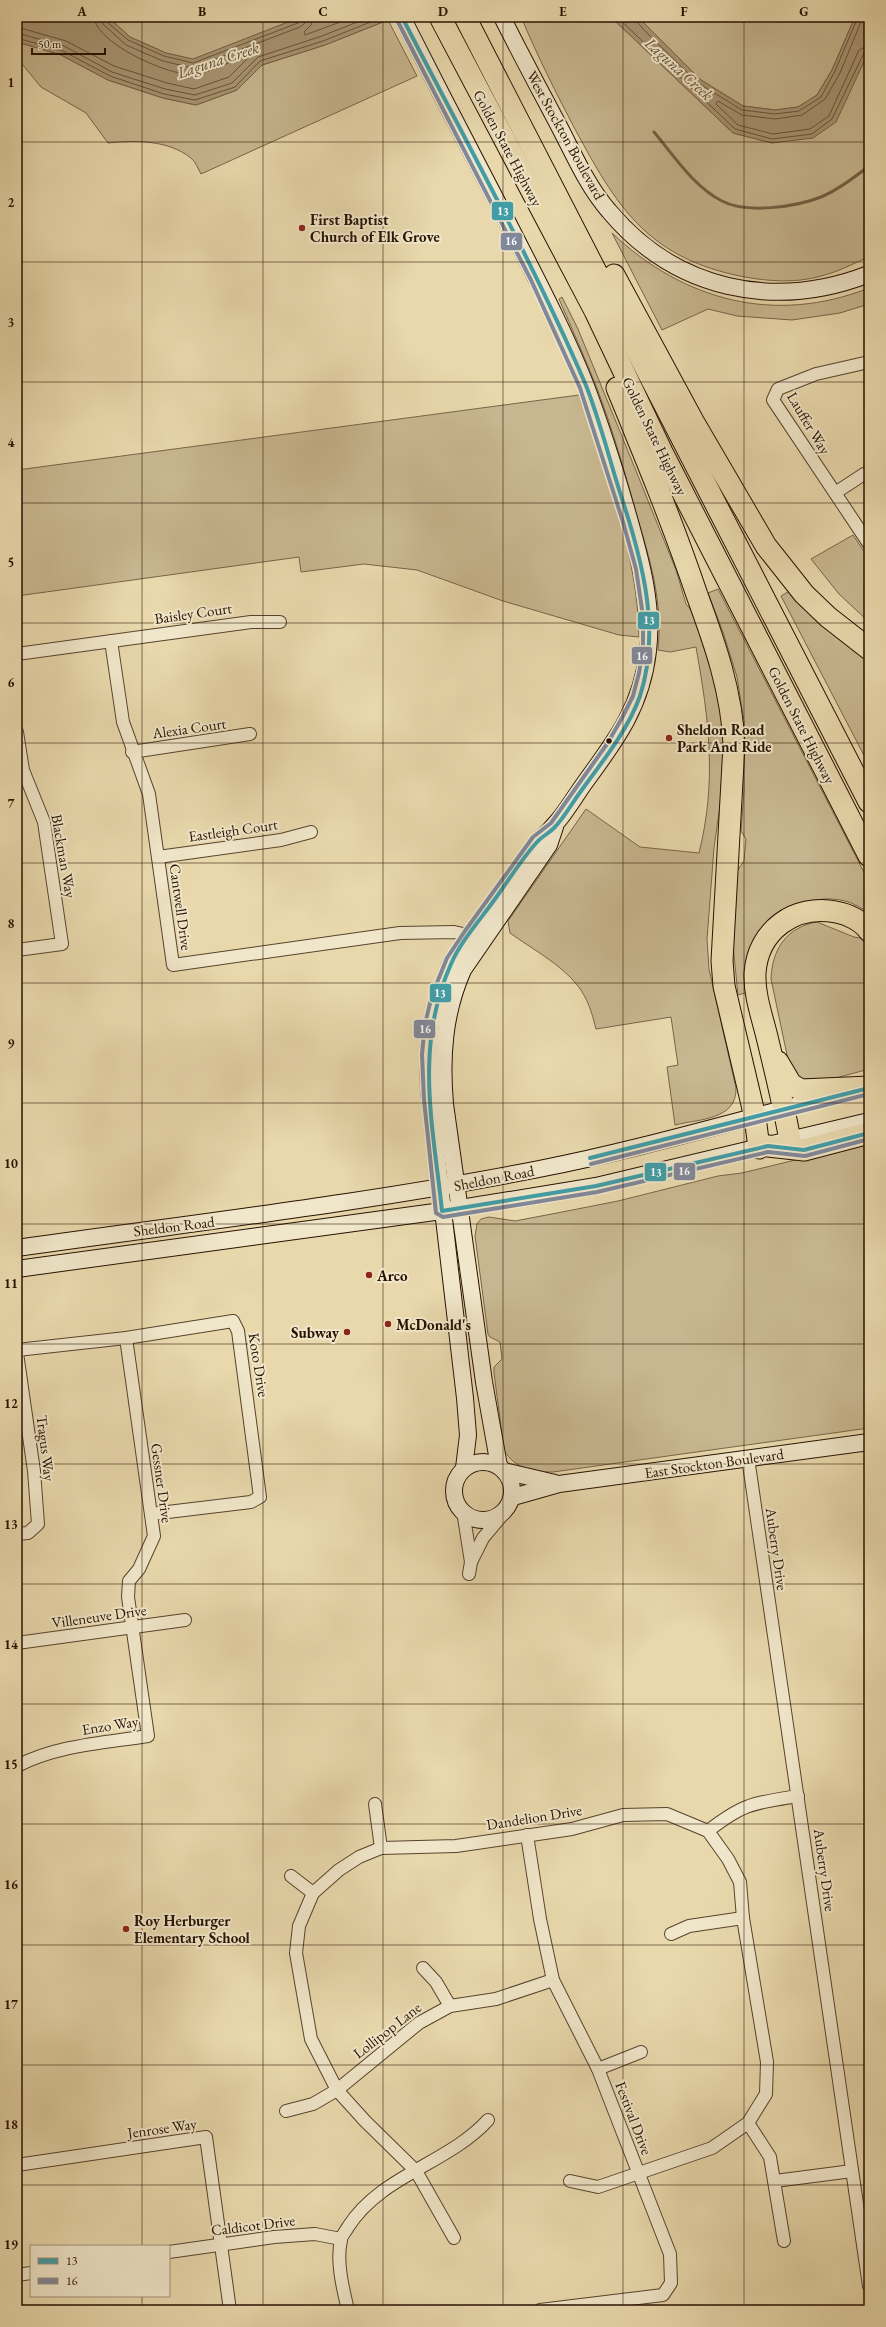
<svg xmlns="http://www.w3.org/2000/svg" width="886" height="2327" font-family="'EB Garamond',serif">
<style>
.green{fill:#c7b68f;stroke:#786448}
.water{fill:#a79472;stroke:#746045}
.lines{fill:none;stroke-linecap:round;stroke-linejoin:round}
.shore{stroke:#68523a;stroke-width:1}
.stream{stroke:#746045;stroke-width:3}
.street-casing{stroke:#58432c;stroke-width:14}
.secondary-casing{stroke:#281101;stroke-width:18}
.highway-casing{stroke:#281101;stroke-width:23}
.street{stroke:#f0e6c9;stroke-width:12}
.secondary{stroke:#f0e6c9;stroke-width:16}
.highway{stroke:#e8d8ac;stroke-width:21}
.bus-1-casing{stroke:#f0e6c9;stroke-width:7}
.bus-2-casing{stroke:#f0e6c9;stroke-width:7}
.bus-1{stroke:#429da6;stroke-width:4}
.bus-2{stroke:#818899;stroke-width:4}
.grid{fill:none;stroke:#281101;stroke-width:1;stroke-opacity:0.55}
.poi-dot{fill:#8f2418;stroke:#f0e6c9;stroke-width:1.5}
.bus-dot{fill:#281101;stroke:#f0e6c9;stroke-width:1.5}
.labels{text-anchor:middle;dominant-baseline:central;stroke-width:4;stroke-linejoin:round;paint-order:stroke}
.street-label{font-size:15px;fill:#281101;stroke:#f0e6c9}
.poi-label{font-size:15px;font-weight:bold;fill:#281101;stroke:#f0e6c9;text-anchor:start}
.water-label{font-size:16px;font-style:italic;fill:#614c34;stroke:#f0e6c9}
.line-badge{stroke:#f0e6c9;stroke-width:1.5}
.badge-label{font-size:11px;text-anchor:middle;font-weight:bold;fill:#fff}
.neatline{fill:none;stroke:#281101;stroke-width:1.5}
.grid-label{font-size:13px;text-anchor:middle;font-weight:bold;fill:#281101}
</style>
<rect width="100%" height="100%" fill="#e8d8ac"/>
<filter id="stains"><feTurbulence type="fractalNoise" baseFrequency=".005" numOctaves="4"/><feColorMatrix values="0 0 0 0 .2 0 0 0 0 .09 0 0 0 0 .02 0 0 0 .5 -.17"/></filter>
<radialGradient id="worn" r=".72"><stop offset=".6" stop-color="#630" stop-opacity="0"/><stop offset="1" stop-color="#630" stop-opacity=".3"/></radialGradient>
<g class="green">
<polygon points="108,17 301,17 193,60 166,53 130,37"/>
<path d="M521,17H611L733,133L772,143L860,69L869,51V257C854,263 838,272 821,276C794,284 762,281 735,275C646,255 616,205 576,131C556,93 538,57 521,17Z"/>
<polygon points="638,17 855,17 832,70 817,95 798,107 775,110 743,106 701,80"/>
<path d="M388,20L417,76L201,174C198,169 196,162 191,158C168,140 136,140 108,143L86,113L41,87L17,58V42L61,55L108,80L163,98L196,105L237,90L262,65L325,45Z"/>
<path d="M612,233C684,301 775,325 869,288V304L840,313L792,320L737,316L708,309L662,330Z"/>
<path d="M562,297L578,329L630,456L676,570L686,604L697,617L721,699L724,741L723,784L714,848L707,939L709,969L736,1088C737,1120 699,1119 675,1125L667,1067L678,1065L671,1017L596,1029C592,1013 588,999 578,986C561,964 532,949 510,933L508,921L586,809L640,847L699,853C717,781 709,720 696,647L670,652L658,650C663,600 650,560 636,513C625,472 613,431 598,391C586,360 572,329 559,299Z"/>
<path d="M579,395C606,469 638,557 639,637L619,635L503,601L417,570L364,564L301,572L299,557L17,596V470Z"/>
<polygon points="853,535 869,559 869,622 839,594 811,559"/>
<path d="M718,589L869,882V914C839,888 802,900 772,917L749,992L738,995L733,945L737,871L744,861L746,839L741,831L744,790V721L737,677L723,632L708,593Z"/>
<polygon points="793,589 869,656 869,765 781,596"/>
<path d="M817,922L854,937L861,938L868,946L869,1069L814,1084L802,1082L790,1069L771,979C772,949 787,927 817,922Z"/>
<path d="M869,1142V1428L553,1472C533,1472 515,1469 504,1450L494,1373V1367L502,1359L500,1342L490,1337L488,1334L475,1236L477,1224L481,1219L489,1217L515,1221L557,1213L618,1201L718,1176L742,1173Z"/>
</g>
<g class="water">
<polygon points="17,17 108,17 130,37 166,53 193,59 301,17 387,17 388,20 325,45 262,65 237,90 196,105 163,98 108,80 61,55 17,42"/>
<polygon points="611,17 638,17 701,80 743,106 775,110 798,107 817,95 832,70 855,17 869,17 869,51 836,122 813,138 772,143 733,133"/>
</g>
<g class="lines">
<g class="shore">
<polyline points="100,17 103,24 126,45 163,61 192,68 300,27 305,23 306,17"/>
<polyline points="105,17 107,22 128,40 164,56 193,63 298,23 301,17"/>
<polyline points="312,17 311,25 304,32 305,35 354,17"/>
<polyline points="617,17 735,129 772,139 812,134 832,119 864,53 869,50"/>
<polyline points="635,17 636,21 648,34 698,83 742,110 775,114 799,111 821,97 835,71 858,17"/>
<polyline points="863,17 840,73 825,99 802,115 775,119 742,115 718,101 716,104 738,125 773,134 810,129 829,116 859,50 869,45"/>
<path d="M17,27L66,41L114,66L167,83L194,89L229,77L247,59L244,56C229,62 212,72 195,74C172,78 95,43 94,17"/>
<polyline points="17,33 64,46 112,72 165,89 195,95 232,83 258,57 322,36 370,17"/>
<polyline points="17,38 63,51 110,76 164,94 195,100 235,87 260,61 323,41 383,17"/>
</g>
<path class="stream" d="M654,132C674,156 694,187 722,201C746,214 796,207 821,197C838,190 855,177 869,166"/>
<defs>
<g id="street">
<polyline points="869,362 816,374 778,389 773,400 869,544"/>
<polyline points="835,493 864,474"/>
<polyline points="111,641 123,722 149,794 173,965 400,933 454,932 477,937"/>
<polyline points="17,654 251,622 280,622"/>
<polyline points="17,732 23,770 44,822 62,944 17,950"/>
<polyline points="132,752 250,734"/>
<polyline points="158,857 281,840 311,832"/>
<polyline points="17,1350 126,1338 233,1321 238,1331 260,1497 251,1502 151,1514"/>
<polyline points="17,1353 34,1471 38,1524 28,1533 17,1534"/>
<polyline points="748,1458 869,2286"/>
<polyline points="463,1511 471,1562 469,1574"/>
<polyline points="471,1562 483,1538 504,1513"/>
<polyline points="17,1643 185,1620"/>
<path d="M17,1766C58,1745 103,1743 148,1736L128,1597L129,1581L139,1569L154,1536L126,1338"/>
<polyline points="375,1804 381,1848"/>
<path d="M708,1831C744,1803 754,1803 798,1796"/>
<polyline points="527,1835 540,1919 553,1980 598,2069 670,2254 671,2283 663,2295 540,2310"/>
<polyline points="291,1876 313,1893"/>
<polyline points="671,1934 689,1926 743,1918"/>
<polyline points="423,1968 436,1982 450,2006"/>
<polyline points="598,2069 641,2052"/>
<polyline points="286,2111 313,2104 337,2090 419,2023 450,2006 496,1999 553,1980"/>
<polyline points="748,2123 770,2157 784,2241"/>
<polyline points="17,2165 206,2137 230,2310"/>
<polyline points="775,2181 852,2171"/>
<polyline points="454,2238 416,2171 365,2121 337,2090 311,2039 296,1953 299,1926 313,1893 339,1870 359,1857 381,1848 456,1846 572,1829 623,1815 667,1814 708,1831 728,1859 740,1882 743,1918 767,2062 766,2094 748,2123 712,2148 598,2187 570,2181"/>
<polyline points="169,2252 274,2237 315,2234 341,2239"/>
<polyline points="17,2275 31,2273"/>
<polyline points="17,2308 18,2310"/>
<path d="M348,2310C343,2289 336,2262 341,2240C341,2236 346,2231 348,2227C381,2175 448,2164 488,2120"/>
</g>
<g id="secondary">
<path d="M402,17C436,84 470,150 505,217C533,272 563,328 586,386C601,426 614,467 626,508C639,554 654,602 648,651C642,705 617,739 586,781C569,805 560,823 538,841L452,961L438,997L431,1025L428,1054L429,1091L465,1398L468,1435L464,1468"/>
<path d="M502,17C521,55 541,92 561,130C575,157 588,187 609,211C675,290 774,311 869,274"/>
<path d="M17,1248C192,1223 366,1203 539,1169C641,1149 741,1119 842,1094"/>
<polyline points="17,1269 442,1211 596,1186 869,1121"/>
<circle cx="483" cy="1491" r="29"/>
<path d="M499,1466L484,1382L445,1104C441,1057 444,1013 463,970L549,845L555,827"/>
<polyline points="504,1471 555,1483"/>
<polyline points="513,1497 559,1484 869,1442"/>
</g>
<g id="highway">
<polyline points="440,17 595,311 662,452 869,856"/>
<polyline points="465,17 869,802"/>
<polyline points="614,275 693,421 766,546 804,594 828,617 869,649"/>
<path d="M617,388C645,456 673,524 697,595C715,644 732,692 734,745L722,961L724,986L755,1117L759,1148"/>
<polyline points="778,1062 791,1084 801,1090 869,1087"/>
<path d="M790,1140C784,1107 776,1074 768,1041C763,1019 754,996 755,973C758,930 795,904 836,912C848,914 862,921 869,931"/>
<polyline points="768,1146 804,1150 869,1133"/>
</g>
</defs>
<use href="#street" class="street-casing"/>
<use href="#secondary" class="secondary-casing"/>
<use href="#highway" class="highway-casing"/>
<use href="#street" class="street"/>
<use href="#secondary" class="secondary"/>
<use href="#highway" class="highway"/>
<defs>
<g id="bus-1">
<path d="M402,17C464,138 531,258 585,383C598,415 607,450 617,483C639,551 663,625 640,696C628,730 602,762 581,791C572,803 564,818 554,828C549,833 543,836 538,841C522,858 509,880 495,899C480,920 461,941 451,964C414,1047 433,1125 442,1211L596,1186L768,1146L804,1150L869,1133"/>
<polyline points="590,1158 869,1088"/>
</g>
<g id="bus-2">
<polyline points="397,20 531,280 580,388 623,522 636,569 643,616 643,650 639,673 633,696 622,718 607,744 551,823 533,837 465,931 447,958 432,995 425,1024 422,1054 424,1100 436,1213 443,1217 597,1192 768,1152 805,1156 869,1139"/>
<polyline points="591,1164 869,1094"/>
</g>
</defs>
<use href="#bus-1" class="bus-1-casing"/>
<use href="#bus-2" class="bus-2-casing"/>
<use href="#bus-1" class="bus-1"/>
<use href="#bus-2" class="bus-2"/>
</g>
<path class="grid" d="M142,17V2246M263,17V2310M383,17V2310M503,17V2310M623,17V2310M744,17V2310M17,142H869M17,262H869M17,382H869M17,503H869M17,623H869M17,743H869M17,863H869M17,983H869M17,1103H869M17,1224H869M17,1344H869M17,1464H869M17,1584H869M17,1704H869M17,1824H869M17,1945H869M17,2065H869M17,2185H869M142,2296V2310"/>
<g class="poi-dot">
<circle cx="302" cy="228" r="4"/>
<circle cx="669" cy="738" r="4"/>
<circle cx="369" cy="1275" r="4"/>
<circle cx="388" cy="1324" r="4"/>
<circle cx="347" cy="1332" r="4"/>
<circle cx="126" cy="1929" r="4"/>
</g>
<circle class="bus-dot" cx="609" cy="741" r="3.5"/>
<g class="labels">
<g class="street-label">
<text transform="translate(566 135) rotate(61)">West Stockton Boulevard</text>
<text transform="translate(508 148) rotate(62)">Golden State Highway</text>
<text transform="translate(809 423) rotate(59)">Lauffer Way</text>
<text transform="translate(655 436) rotate(64)">Golden State Highway</text>
<text transform="translate(193 613) rotate(-8)">Baisley Court</text>
<text transform="translate(802 725) rotate(63)">Golden State Highway</text>
<text transform="translate(189 728) rotate(-8)">Alexia Court</text>
<text transform="translate(233 830) rotate(-8)">Eastleigh Court</text>
<text transform="translate(64 856) rotate(80)">Blackman Way</text>
<text transform="translate(181 907) rotate(82)">Cantwell Drive</text>
<text transform="translate(494 1178) rotate(-11)">Sheldon Road</text>
<text transform="translate(174 1226) rotate(-7)">Sheldon Road</text>
<text transform="translate(259 1365) rotate(81)">Koto Drive</text>
<text transform="translate(46 1448) rotate(83)">Tragus Way</text>
<text transform="translate(714 1463) rotate(-8)">East Stockton Boulevard</text>
<text transform="translate(162 1483) rotate(82)">Gessner Drive</text>
<text transform="translate(777 1549) rotate(82)">Auberry Drive</text>
<text transform="translate(99 1616) rotate(-8)">Villeneuve Drive</text>
<text transform="translate(110 1725) rotate(-9)">Enzo Way</text>
<text transform="translate(534 1817) rotate(-9)">Dandelion Drive</text>
<text transform="translate(825 1870) rotate(82)">Auberry Drive</text>
<text transform="translate(387 2030) rotate(-38)">Lollipop Lane</text>
<text transform="translate(634 2118) rotate(69)">Festival Drive</text>
<text transform="translate(162 2128) rotate(-8)">Jenrose Way</text>
<text transform="translate(253 2225) rotate(-7)">Caldicot Drive</text>
</g>
<g class="poi-label">
<text x="310" y="219">First Baptist<tspan x="310" dy="17">Church of Elk Grove</tspan></text>
<text x="677" y="729">Sheldon Road<tspan x="677" dy="17">Park And Ride</tspan></text>
<text x="377" y="1275">Arco</text>
<text x="396" y="1324">McDonald's</text>
<text x="339" y="1332" text-anchor="end">Subway</text>
<text x="134" y="1920">Roy Herburger<tspan x="134" dy="17">Elementary School</tspan></text>
</g>
<g class="water-label">
<text transform="translate(218 60) rotate(-18)">Laguna Creek</text>
<text transform="translate(679 69) rotate(42)">Laguna Creek</text>
</g>
</g>
<g class="line-badge">
<rect x="491" y="201" width="23" height="20" rx="4" fill="#429da6"/>
<rect x="500" y="232" width="23" height="19" rx="4" fill="#818899"/>
<rect x="637" y="611" width="23" height="19" rx="4" fill="#429da6"/>
<rect x="631" y="646" width="22" height="19" rx="4" fill="#818899"/>
<rect x="429" y="983" width="23" height="20" rx="4" fill="#429da6"/>
<rect x="413" y="1019" width="23" height="20" rx="4" fill="#818899"/>
<rect x="673" y="1162" width="23" height="19" rx="4" fill="#818899"/>
<rect x="644" y="1162" width="23" height="20" rx="4" fill="#429da6"/>
</g>
<g class="badge-label">
<text x="503" y="215">13</text>
<text x="511" y="245">16</text>
<text x="649" y="624">13</text>
<text x="642" y="660">16</text>
<text x="440" y="997">13</text>
<text x="425" y="1033">16</text>
<text x="684" y="1175">16</text>
<text x="656" y="1176">13</text>
</g>
<rect width="886" height="2327" fill="none" stroke="#e8d8ac" stroke-width="44"/>
<rect x="30" y="2245" width="140" height="52" fill="#f0e6c9" stroke="#a09179"/>
<rect x="38" y="2258" width="20" height="6" fill="#429da6" stroke="#a09179"/>
<text x="66" y="2265" font-size="12" fill="#281101">13</text>
<rect x="38" y="2278" width="20" height="6" fill="#818899" stroke="#a09179"/>
<text x="66" y="2285" font-size="12" fill="#281101">16</text>
<path d="M32 48v6h73v-6" fill="none" stroke="#281101" stroke-width="2"/>
<text x="38" y="48" font-size="12" fill="#281101" stroke="#f0e6c9" stroke-width="3" paint-order="stroke">50 m</text>
<rect x="22" y="22" width="842" height="2283" class="neatline"/>
<g class="grid-label">
<text x="82" y="16">A</text>
<text x="202" y="16">B</text>
<text x="323" y="16">C</text>
<text x="443" y="16">D</text>
<text x="563" y="16">E</text>
<text x="684" y="16">F</text>
<text x="804" y="16">G</text>
<text x="11" y="87">1</text>
<text x="11" y="207">2</text>
<text x="11" y="327">3</text>
<text x="11" y="447">4</text>
<text x="11" y="567">5</text>
<text x="11" y="687">6</text>
<text x="11" y="808">7</text>
<text x="11" y="928">8</text>
<text x="11" y="1048">9</text>
<text x="11" y="1168">10</text>
<text x="11" y="1288">11</text>
<text x="11" y="1408">12</text>
<text x="11" y="1529">13</text>
<text x="11" y="1649">14</text>
<text x="11" y="1769">15</text>
<text x="11" y="1889">16</text>
<text x="11" y="2009">17</text>
<text x="11" y="2129">18</text>
<text x="11" y="2249">19</text>
</g>
<rect width="100%" height="100%" filter="url(#stains)"/>
<rect width="100%" height="100%" fill="url(#worn)"/>
</svg>
